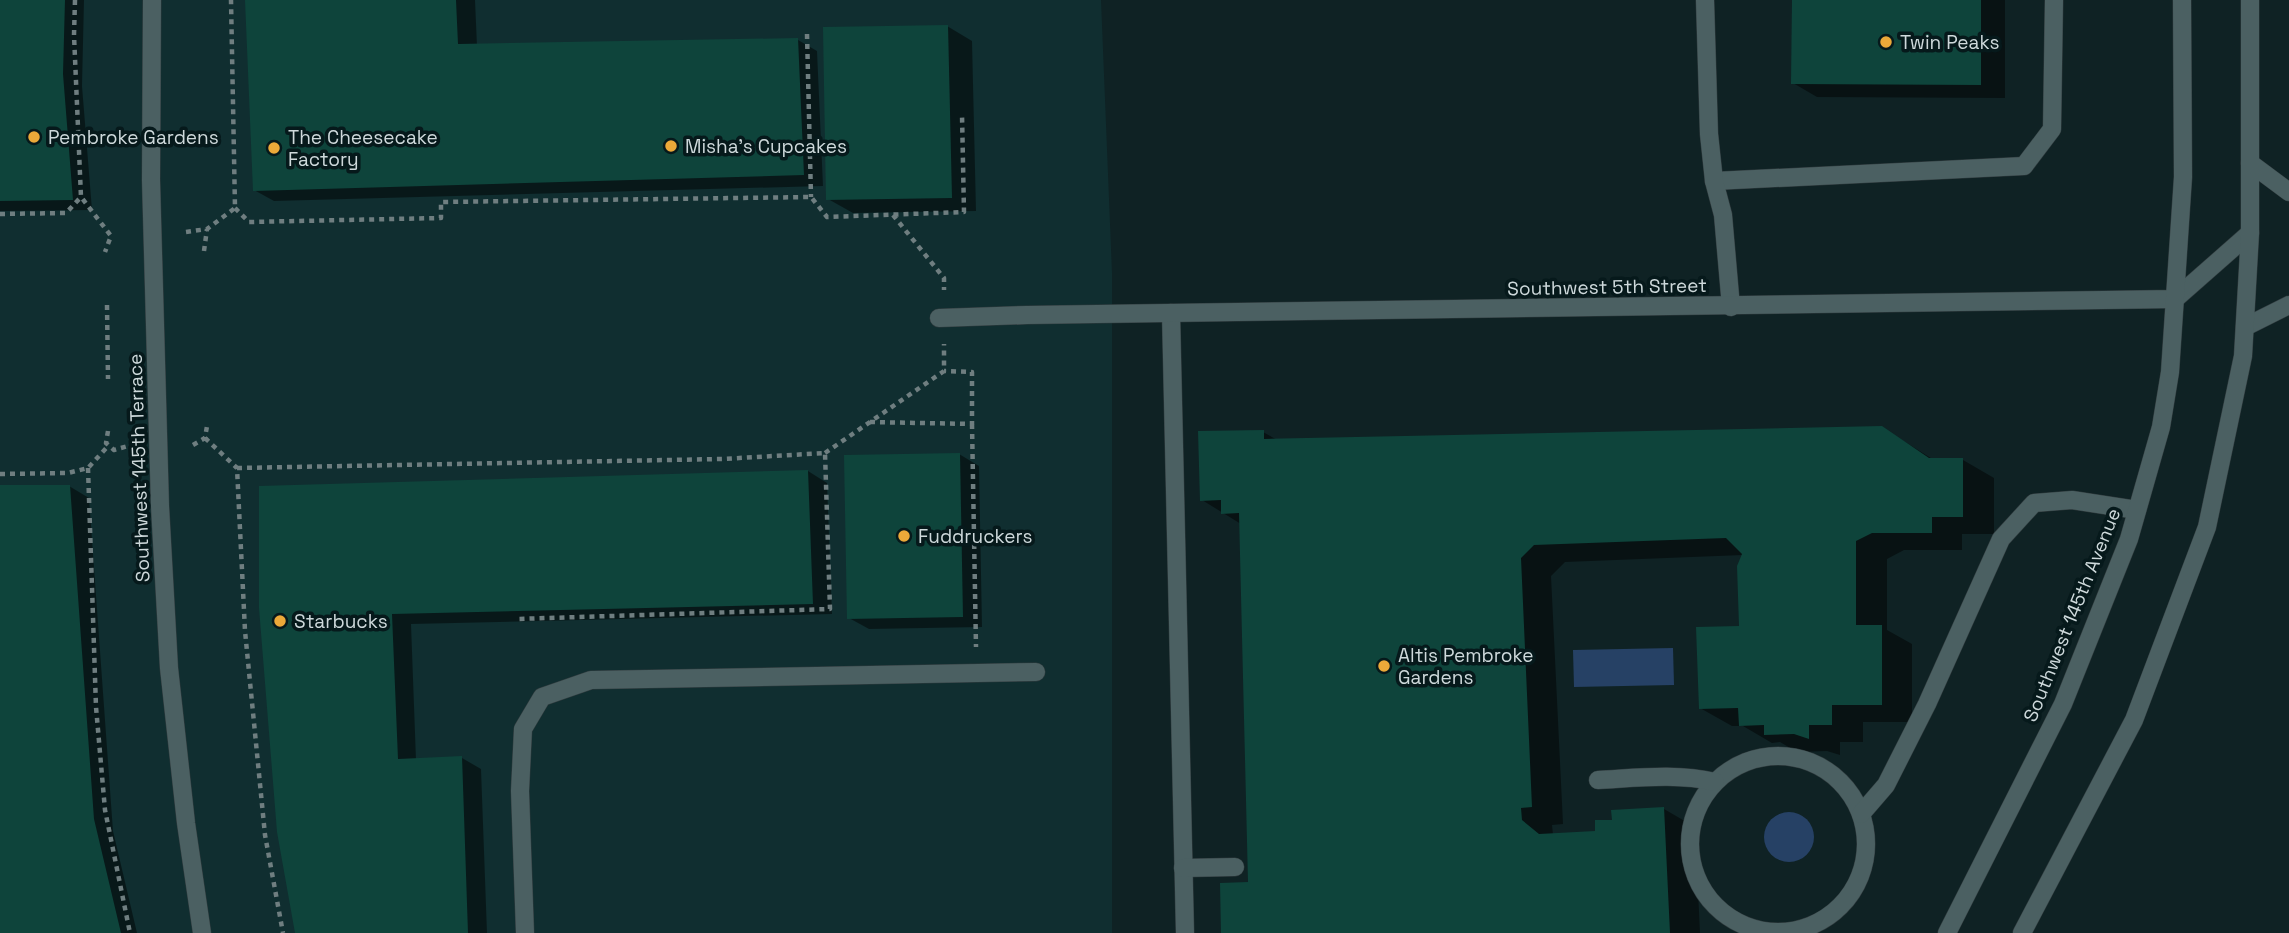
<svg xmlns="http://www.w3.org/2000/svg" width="2289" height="933" font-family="'Space Grotesk',sans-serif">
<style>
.built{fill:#102e30}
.water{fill:#264165}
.shadow{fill:#0007}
.building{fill:#0e443b}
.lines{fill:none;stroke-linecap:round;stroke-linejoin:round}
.lane-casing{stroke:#313c3f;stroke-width:19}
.street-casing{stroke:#313c3f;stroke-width:19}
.secondary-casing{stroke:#313c3f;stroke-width:19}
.path{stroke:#6f7e80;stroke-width:4.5;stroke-dasharray:5 5;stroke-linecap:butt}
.lane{stroke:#4b6062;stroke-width:18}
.street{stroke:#4b6062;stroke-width:18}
.secondary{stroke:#4b6062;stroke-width:18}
.poi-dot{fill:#eba939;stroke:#06191b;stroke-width:2.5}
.labels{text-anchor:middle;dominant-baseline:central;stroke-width:7;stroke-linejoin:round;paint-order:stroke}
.poi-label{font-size:19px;fill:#ced9db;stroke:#06191b;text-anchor:start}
.street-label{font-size:19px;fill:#ced9db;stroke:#06191b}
</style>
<rect width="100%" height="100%" fill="#0f2224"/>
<polygon class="built" points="0,0 1101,0 1112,273 1112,933 0,933"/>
<g class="water">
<polygon points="1673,648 1674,685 1574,687 1573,650"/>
<circle cx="1789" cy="837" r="25"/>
</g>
<g class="shadow">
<polygon points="0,0 84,0 82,86 92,210 0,211"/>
<polygon points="246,0 475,0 477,46 798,40 817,51 823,186 274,201 254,190"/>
<polygon points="1793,0 2005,0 2005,98 1817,97 1793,83"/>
<polygon points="947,26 972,41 976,211 853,213 828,199"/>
<polygon points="1881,427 1934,460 1963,460 1994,478 1994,534 1962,534 1962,550 1904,550 1887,559 1887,630 1912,644 1912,722 1863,722 1863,742 1840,742 1840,755 1827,751 1797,752 1780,742 1772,743 1743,726 1732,726 1700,708 1741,627 1743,555 1565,562 1551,576 1563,824 1552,825 1553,835 1597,833 1614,821 1664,809 1695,827 1700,933 1223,933 1250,884 1241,524 1202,500 1263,432 1279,441"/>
<polygon points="959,454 979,466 982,627 869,629 849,618"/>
<polygon points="808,471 827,483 832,614 411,624 416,760 462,758 481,769 487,933 297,933 261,608"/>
<polygon points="69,486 89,498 113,831 137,933 0,933 0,487"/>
</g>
<g class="building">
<polygon points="0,0 65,0 63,74 73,200 0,201"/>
<polygon points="245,0 456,0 458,44 798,38 804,175 253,191"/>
<polygon points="1792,0 1981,0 1981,85 1791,84"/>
<polygon points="948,25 952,198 826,200 823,27"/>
<polygon points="1882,426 1929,458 1963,458 1963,517 1932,517 1932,533 1872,533 1856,541 1856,625 1882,625 1882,705 1832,705 1832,725 1809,725 1809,739 1794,734 1764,735 1764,725 1739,726 1738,708 1699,709 1696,627 1739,626 1737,566 1742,554 1726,538 1534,545 1521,558 1532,807 1521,808 1522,820 1539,834 1595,831 1595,820 1612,820 1611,810 1664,807 1670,933 1221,933 1220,883 1248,882 1239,513 1221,514 1221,500 1200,501 1198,431 1264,430 1264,439"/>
<polygon points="960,453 963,617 847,619 844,455"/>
<polygon points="808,470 813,604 392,614 398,759 462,756 468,933 295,933 277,832 259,608 259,486"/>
<polygon points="0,485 70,485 94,819 121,933 0,933"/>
</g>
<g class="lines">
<defs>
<g id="lane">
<polyline points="2250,163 2289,192"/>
<polyline points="1714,181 2024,166 2052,129 2054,0"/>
<polyline points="1171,313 1185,933"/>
<polyline points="2245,327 2289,305"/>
<circle cx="1778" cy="844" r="88"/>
<path d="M1598,780C1637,778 1677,773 1715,782"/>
<polyline points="1861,814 1886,785 1927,704 2001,539 2034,503 2072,500 2137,510"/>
<polyline points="1183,868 1235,867"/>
<polyline points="525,933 520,791 523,729 542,697 591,680 1036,672"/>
</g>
<g id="street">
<polyline points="152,0 151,180 160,506 169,668 186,823 202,933"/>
<polyline points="1705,0 1709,134 1714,181 1723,215 1731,307"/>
<polyline points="939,318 1027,315 2175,299 2250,233"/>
</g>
<g id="secondary">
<polyline points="1947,933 2063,704 2129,539 2161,427 2170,372 2183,177 2182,0"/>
<polyline points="2022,933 2134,720 2207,527 2243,356 2250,233 2250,0"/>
</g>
</defs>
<use href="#lane" class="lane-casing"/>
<use href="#street" class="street-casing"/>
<use href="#secondary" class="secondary-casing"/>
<g class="path">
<polyline points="75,0 74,35 81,197 111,236 105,252"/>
<polyline points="807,34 811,197"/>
<polyline points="235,208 249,222 441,218 441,202 811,197 827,217 964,212 962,114"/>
<polyline points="0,214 66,213 81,197"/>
<polyline points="893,215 944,278 944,290"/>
<polyline points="186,232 207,229 235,208 231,0"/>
<polyline points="204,251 207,229"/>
<polyline points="107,305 108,379"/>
<polyline points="870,422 972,424 972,372 944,371"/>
<polyline points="972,424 976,647"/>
<polyline points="108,431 106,443 114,450 128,446"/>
<polyline points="205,438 237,468 245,631 265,835 283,933"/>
<polyline points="193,445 205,438 207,426"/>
<polyline points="825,453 944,371 944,344"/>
<polyline points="88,468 96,707 105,810 130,933"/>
<polyline points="237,468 722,459 825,453 830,609 517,619"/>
<polyline points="0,474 68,473 88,468 109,445"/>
</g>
<use href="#lane" class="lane"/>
<use href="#street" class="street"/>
<use href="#secondary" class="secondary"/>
</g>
<g class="poi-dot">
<circle cx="1886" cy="42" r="7"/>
<circle cx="34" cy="137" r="7"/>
<circle cx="671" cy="146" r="7"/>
<circle cx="274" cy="148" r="7"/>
<circle cx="904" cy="536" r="7"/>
<circle cx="280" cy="621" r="7"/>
<circle cx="1384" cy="666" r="7"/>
</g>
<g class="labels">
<g class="poi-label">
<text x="1900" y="42">Twin Peaks</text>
<text x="48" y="137">Pembroke Gardens</text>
<text x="288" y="137">The Cheesecake<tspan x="288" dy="22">Factory</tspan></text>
<text x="685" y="146">Misha's Cupcakes</text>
<text x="918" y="536">Fuddruckers</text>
<text x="294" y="621">Starbucks</text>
<text x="1398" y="655">Altis Pembroke<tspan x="1398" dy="22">Gardens</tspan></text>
</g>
<g class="street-label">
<text transform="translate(1607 287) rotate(-1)">Southwest 5th Street</text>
<text transform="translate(139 468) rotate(-92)">Southwest 145th Terrace</text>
<text transform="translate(2072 615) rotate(-68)">Southwest 145th Avenue</text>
</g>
</g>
</svg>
